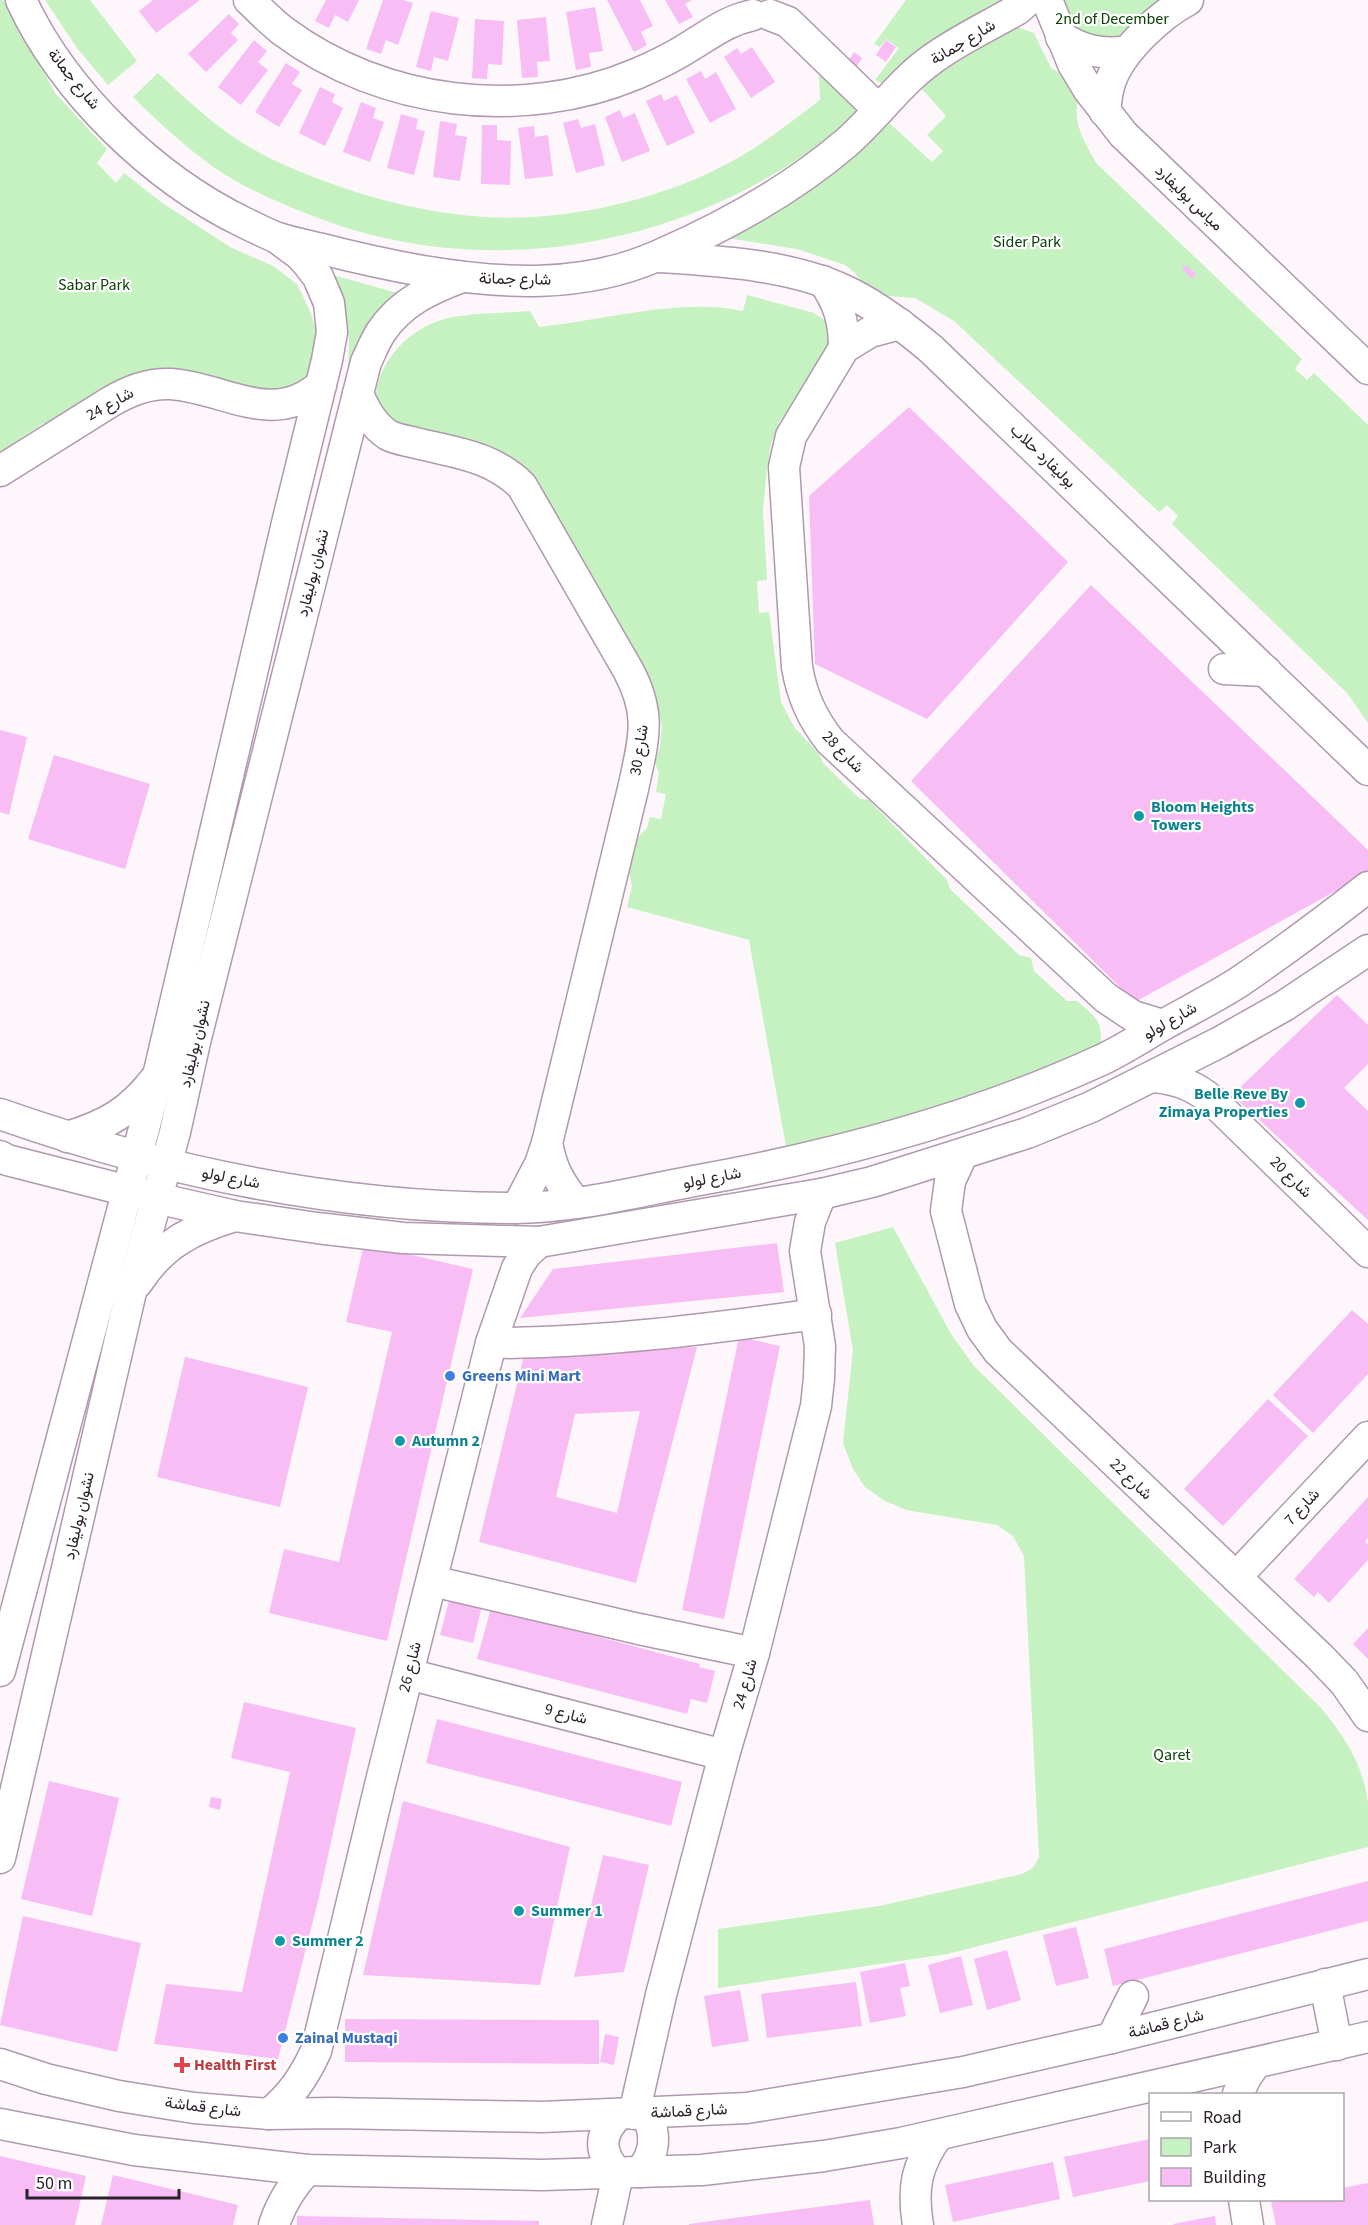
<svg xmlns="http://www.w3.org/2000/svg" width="1368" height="2225" font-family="'Source Sans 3',Vazirmatn,sans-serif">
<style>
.green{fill:#c6f1c0}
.building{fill:#f8bdf5;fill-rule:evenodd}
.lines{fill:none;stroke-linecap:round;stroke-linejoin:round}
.minor-casing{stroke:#b098ae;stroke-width:33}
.minor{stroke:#fff;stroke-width:30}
.culture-dot{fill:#0f9aa8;stroke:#fff;stroke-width:2}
.shop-dot{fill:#3f7fe0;stroke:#fff;stroke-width:2}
.health-dot{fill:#e0444e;stroke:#fff;stroke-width:2}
.labels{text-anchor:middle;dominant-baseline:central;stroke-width:4.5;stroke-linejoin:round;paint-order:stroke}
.park-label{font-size:16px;fill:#0a4005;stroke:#fff}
.street-label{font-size:16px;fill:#2b212a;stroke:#fff}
.culture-label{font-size:16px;font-weight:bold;fill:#0d838f;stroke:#fff;text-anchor:start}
.shop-label{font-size:16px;font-weight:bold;fill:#366cbe;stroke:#fff;text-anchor:start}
.health-label{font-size:16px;font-weight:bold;fill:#be3a42;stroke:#fff;text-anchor:start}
</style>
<rect width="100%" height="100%" fill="#fdf7fc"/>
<g class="green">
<polygon points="0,0 3,0 56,94 107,149 97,163 116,183 124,173 161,202 230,247 273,266 297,284 310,311 317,333 315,366 296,402 182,377 54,434 44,423 19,439 27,453 0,462"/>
<polygon points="45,0 90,0 137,61 108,85 77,48"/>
<polygon points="906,0 1011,0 887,86 875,80 899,48 886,39 880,47 874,44"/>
<polygon points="1062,0 1162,0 1126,38 1085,39 1064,13"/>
<path d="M1014,26L1034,33L1051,68L1065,76L1078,101C1072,124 1086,143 1096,163L1302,359L1295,369L1307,380L1314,373L1368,425V723L1347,693L1172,524L1178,516L1167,505L1159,512L954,321L915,298L887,296L862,282L855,273L845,265L797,249L714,236L887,121L932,162L943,151L927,135L946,116L922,89L944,67Z"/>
<path d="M819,70L844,98L855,90L860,113C836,132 813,150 787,166C647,254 467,277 313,216C275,201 236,185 204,160C179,141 155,119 133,97L158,73C183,96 207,119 235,138C260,155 288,167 316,178C370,199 427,213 484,217C565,222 664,200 734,160C765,143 792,121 820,100Z"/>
<polygon points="326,273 397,293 348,374 349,339 344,318"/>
<path d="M747,295L814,313L830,324L836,338L826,373L793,403L779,422L771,444L767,468L763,511L767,580L757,581L759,613L769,612L781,702L794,727L819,754L823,763L860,799L869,800L947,880L950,889L1019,955L1031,958L1034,971L1067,1001H1077C1099,1020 1103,1022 1100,1051L989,1103L974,1093L938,1108L898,1119L896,1128L788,1158L749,940L627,907L632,886L629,871L637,838L647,828L650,817L661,819L666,794L656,792L659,773L655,763L660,747L662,727L656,704L644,677L641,661L602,593L588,584L555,513L415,440L377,412C377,406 376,399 376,393C382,352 420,320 460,316C483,313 507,313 530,311L539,327C596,321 653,305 710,307C721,307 732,309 743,311Z"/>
<path d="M893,1227L951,1334L974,1366L1321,1708C1345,1737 1364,1766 1368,1804C1368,1818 1368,1833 1368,1847L947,1954L718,1988V1929L879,1906L1022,1874L1033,1868L1039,1857L1024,1556L1013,1536L997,1525L906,1510L883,1500L865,1487L853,1469L843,1443L853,1350L835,1243Z"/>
</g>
<g class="building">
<polygon points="153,0 200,0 156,33 139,11"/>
<polygon points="326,0 359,0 348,22 335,15 329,28 315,21"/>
<polygon points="383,0 403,0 413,3 398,45 386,40 381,54 366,49"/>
<polygon points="607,0 640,0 653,26 641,32 647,45 634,52"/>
<polygon points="665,0 692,0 685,4 693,17 679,24"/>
<polygon points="595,7 603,51 589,53 591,67 576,70 566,12"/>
<polygon points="431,11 459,18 448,61 434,57 431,71 416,67"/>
<polygon points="229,14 239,24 231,33 238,40 206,72 188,54"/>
<polygon points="546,17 550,61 537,62 538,77 522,78 517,20"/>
<polygon points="475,19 504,21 502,65 488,64 487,79 472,78"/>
<polygon points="254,40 267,51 258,62 268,70 241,105 218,87"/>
<polygon points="886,40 896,47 886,62 876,55"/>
<polygon points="752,47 775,82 751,98 724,57 737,48 741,54"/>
<polygon points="854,52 862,58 857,66 849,60"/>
<polygon points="286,63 300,72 292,84 302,90 279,127 255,112"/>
<polygon points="701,71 705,79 716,72 736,109 710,123 686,79"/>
<polygon points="320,87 335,94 332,102 343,108 325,146 299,133"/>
<polygon points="661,94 664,101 677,95 695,133 667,146 646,101"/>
<polygon points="361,102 376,108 373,118 384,122 370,162 343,152"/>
<polygon points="620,110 623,118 635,113 650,151 622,162 605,117"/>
<polygon points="401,114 418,119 416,129 425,131 414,175 387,168"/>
<polygon points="578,119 581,128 595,124 605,165 576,173 563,123"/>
<polygon points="440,121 457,124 455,135 467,137 460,181 433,177"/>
<polygon points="482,125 497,125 497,140 511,141 510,185 481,184"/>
<polygon points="534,126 535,137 548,135 553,176 525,179 518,128"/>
<polygon points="1186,265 1196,274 1192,279 1182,269"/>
<polygon points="909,407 1068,562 927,719 815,664 809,496"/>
<polygon points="1091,585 1368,850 1368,873 1135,1002 911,781"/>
<polygon points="0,730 27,737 9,815 0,812"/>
<polygon points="54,755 150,784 125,869 28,839"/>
<polygon points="1337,995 1368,1025 1368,1064 1344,1088 1368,1111 1368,1220 1232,1095"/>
<polygon points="777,1243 784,1292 520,1318 553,1269"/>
<polygon points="364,1244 473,1269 387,1641 269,1613 284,1549 339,1562 392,1332 346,1322"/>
<polygon points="1352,1310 1368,1324 1368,1374 1313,1433 1273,1395"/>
<polygon points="739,1337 780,1346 724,1619 682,1610"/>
<path d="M697,1347L636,1583L479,1542L524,1355ZM640,1411L617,1513L556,1497L575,1414Z"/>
<polygon points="185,1357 308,1387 280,1507 157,1477"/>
<polygon points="1268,1399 1308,1436 1223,1526 1184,1489"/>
<polygon points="1368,1497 1368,1538 1365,1542 1368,1544 1368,1560 1329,1603 1318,1592 1314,1597 1294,1579"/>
<polygon points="450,1597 482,1606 473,1643 440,1635"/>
<polygon points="491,1608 700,1664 699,1667 715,1671 707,1703 691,1699 687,1714 477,1659"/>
<polygon points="1368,1628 1368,1659 1353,1644"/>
<polygon points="244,1702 356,1728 319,1897 278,2059 154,2044 166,1984 242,1992 290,1772 231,1758"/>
<polygon points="437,1719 682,1782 671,1826 426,1763"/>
<polygon points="49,1781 119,1798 92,1916 21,1899"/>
<polygon points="211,1797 222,1799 220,1810 209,1807"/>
<polygon points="403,1801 570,1847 540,1985 363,1975"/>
<polygon points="603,1855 649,1865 624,1972 574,1977"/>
<polygon points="1368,1881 1368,1921 1113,1986 1104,1949"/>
<polygon points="23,1916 141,1943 117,2052 0,2025"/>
<polygon points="1076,1927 1089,1978 1056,1986 1043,1935"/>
<polygon points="1007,1950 1021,2000 987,2010 974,1959"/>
<polygon points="961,1956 973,2005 940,2013 928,1965"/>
<polygon points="905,1963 910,1986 900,1988 906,2016 870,2023 860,1972"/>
<polygon points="856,1982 862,2026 767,2038 761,1994"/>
<polygon points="740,1990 749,2041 712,2047 704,1996"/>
<polygon points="345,2019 599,2020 599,2064 345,2062"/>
<polygon points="605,2034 619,2037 614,2065 600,2062"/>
<polygon points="1150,2139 1150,2181 1073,2197 1064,2157"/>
<polygon points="0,2156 86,2176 75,2225 0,2225"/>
<polygon points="1053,2162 1060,2199 953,2222 945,2185"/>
<polygon points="113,2175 238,2205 233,2225 101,2225"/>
<polygon points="1368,2183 1368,2225 1276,2225 1271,2202 1284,2200 1342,2200 1342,2188"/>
<polygon points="870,2200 874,2225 689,2225 689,2224"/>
<polygon points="297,2216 539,2221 539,2225 297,2225"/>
<polygon points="1215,2216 1216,2225 1174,2225 1173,2224"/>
</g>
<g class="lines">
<defs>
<g id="minor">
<path d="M21,0C64,93 154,179 245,223C256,228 267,234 278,238C290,242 305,245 318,248C353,257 388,265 423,271C501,284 582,289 657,256C724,227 790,191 846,143C876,117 899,83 931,60C958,40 989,26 1018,9L1028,0"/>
<path d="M249,0C260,10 271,22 283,31C382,105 522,122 636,74C655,66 675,56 692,45C713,32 729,20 753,15"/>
<polyline points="1047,0 1073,64 1088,89 1123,134 1368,369"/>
<polyline points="770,15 788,22 879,110"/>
<path d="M1061,37C1083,51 1102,55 1128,51"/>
<path d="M1105,112C1106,101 1107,90 1111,80C1122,50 1160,15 1188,0"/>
<path d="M659,257C721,261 796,265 852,294C881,309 906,328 931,349L1368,770"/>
<path d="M823,281C839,303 844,322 844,348"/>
<path d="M900,324L870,332L844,348L791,436L784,467L797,667C802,696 812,718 830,741L1106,998L1133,1016L1163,1025"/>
<path d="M358,394C365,410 373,425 388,435C397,440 410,441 420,444C458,453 493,457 522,486L628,670C653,716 643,741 633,789L547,1143L540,1164L517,1208"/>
<path d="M0,471L110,402C129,391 148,383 171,384C226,388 273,428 321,385"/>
<polyline points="1224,669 1266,671"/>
<path d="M1153,1077C1178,1079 1195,1086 1214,1102L1368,1252"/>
<path d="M0,1114C165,1172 339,1208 514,1208C574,1208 635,1192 694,1181C833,1156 970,1120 1099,1061C1121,1051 1142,1037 1163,1025C1188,1011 1214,998 1239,982C1283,952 1326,920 1368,887"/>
<path d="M67,1137C107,1125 130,1112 156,1078"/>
<path d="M547,1143C552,1169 559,1182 576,1203"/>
<polyline points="962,1155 950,1181 946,1211 970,1304 982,1329 998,1351 1319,1656 1344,1682 1368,1716"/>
<polyline points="0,1156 7,1160 156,1198 235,1216 317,1228 403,1238 539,1242 821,1194 872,1182 1027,1133 1091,1107 1220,1042 1284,1006 1368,950"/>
<path d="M137,1283C162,1244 192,1229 235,1216"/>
<path d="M491,1343C600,1343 708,1329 816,1314"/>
<polyline points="1236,1577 1368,1437"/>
<polyline points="432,1581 639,1629 754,1653"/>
<polyline points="0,1671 158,1076 287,523 327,360 332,332 329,303 318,277 308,264 300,255 277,238"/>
<polyline points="408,1674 724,1755"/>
<path d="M0,1858L130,1296L175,1132L195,1042L366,362C371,352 375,341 381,332C401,302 430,289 462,277"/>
<polyline points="1325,1984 1337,2045"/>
<polyline points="1112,2038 1133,1996"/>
<polyline points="0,2064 46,2079 119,2096 194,2108 269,2114 333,2113 542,2117 747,2108 963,2072 1112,2038 1368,1974"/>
<polyline points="1238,2094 1246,2077 1256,2063"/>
<path d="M269,2114C291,2096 304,2077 316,2051L381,1781L491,1343L517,1268L526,1254L539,1242"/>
<polyline points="634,2114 661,1995 724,1755 754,1653 816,1406 819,1378 820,1346 805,1251 810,1222 821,1194"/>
<polyline points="0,2124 134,2150 307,2170 542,2175 702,2170 824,2156 901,2143 1368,2037"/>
<path d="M640,2172C656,2153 657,2135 646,2113"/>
<polyline points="1244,2200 1248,2225"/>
<path d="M274,2225C281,2203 291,2187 307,2170"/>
<path d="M607,2225L618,2174C599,2153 598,2135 618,2115"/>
<path d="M918,2225C912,2188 916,2166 938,2135"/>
</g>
</defs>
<use href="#minor" class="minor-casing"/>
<use href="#minor" class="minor"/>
</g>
<g class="culture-dot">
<circle cx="1139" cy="816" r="6"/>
<circle cx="1300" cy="1103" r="6"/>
<circle cx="400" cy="1441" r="6"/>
<circle cx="519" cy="1911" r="6"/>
<circle cx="280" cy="1941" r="6"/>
</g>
<g class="shop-dot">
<circle cx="450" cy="1376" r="6"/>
<circle cx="283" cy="2038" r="6"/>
</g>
<path class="health-dot" d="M179 2056h6v6h6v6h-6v6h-6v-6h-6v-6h6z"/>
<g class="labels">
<g class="park-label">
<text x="1112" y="19">2nd of December</text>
<text x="1027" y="242">Sider Park</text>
<text x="94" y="285">Sabar Park</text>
<text x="1172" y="1755">Qaret</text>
</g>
<g class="street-label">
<text transform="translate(963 42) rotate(-31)">شارع جمانة</text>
<text transform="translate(74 79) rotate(51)">شارع جمانة</text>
<text transform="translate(1189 198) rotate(44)">مياس بوليفارد</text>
<text transform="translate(515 279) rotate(1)">شارع جمانة</text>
<text transform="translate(110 404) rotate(-29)">شارع 24</text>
<text transform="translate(1043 456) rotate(44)">بوليفارد حلاب</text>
<text transform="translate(313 573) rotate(-76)">نشوان بوليفارد</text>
<text transform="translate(639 750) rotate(-81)">شارع 30</text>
<text transform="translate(843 752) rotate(46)">شارع 28</text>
<text transform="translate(1170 1021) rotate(-30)">شارع لولو</text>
<text transform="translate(195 1044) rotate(-77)">نشوان بوليفارد</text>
<text transform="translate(1291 1177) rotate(45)">شارع 20</text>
<text transform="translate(231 1178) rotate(11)">شارع لولو</text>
<text transform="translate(712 1178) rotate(-11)">شارع لولو</text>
<text transform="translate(1131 1479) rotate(44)">شارع 22</text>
<text transform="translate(1302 1507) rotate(-47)">شارع 7</text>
<text transform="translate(79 1516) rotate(-77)">نشوان بوليفارد</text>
<text transform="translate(410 1667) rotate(-76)">شارع 26</text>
<text transform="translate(745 1684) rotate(-74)">شارع 24</text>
<text transform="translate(566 1714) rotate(14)">شارع 9</text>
<text transform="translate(1166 2024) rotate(-14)">شارع قماشة</text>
<text transform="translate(203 2107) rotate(7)">شارع قماشة</text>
<text transform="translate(689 2111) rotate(-3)">شارع قماشة</text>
</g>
<g class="culture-label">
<text x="1151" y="807">Bloom Heights<tspan x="1151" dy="18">Towers</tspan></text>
<text x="1288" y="1094" text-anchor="end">Belle Reve By<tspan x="1288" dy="18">Zimaya Properties</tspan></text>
<text x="412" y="1441">Autumn 2</text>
<text x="531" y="1911">Summer 1</text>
<text x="292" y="1941">Summer 2</text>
</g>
<g class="shop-label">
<text x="462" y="1376">Greens Mini Mart</text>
<text x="295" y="2038">Zainal Mustaqi</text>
</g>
<g class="health-label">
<text x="194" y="2065">Health First</text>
</g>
</g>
<rect x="1149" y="2093" width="195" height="108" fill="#ffffff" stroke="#aaa6aa" stroke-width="1.5"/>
<rect x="1161" y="2112" width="30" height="9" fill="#ffffff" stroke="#aaa6aa" stroke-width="1.5"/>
<text x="1203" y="2123" font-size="18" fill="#2b212a">Road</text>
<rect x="1161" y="2138" width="30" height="18" fill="#c6f1c0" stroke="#aaa6aa" stroke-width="1.5"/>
<text x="1203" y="2153" font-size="18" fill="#2b212a">Park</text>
<rect x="1161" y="2168" width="30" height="18" fill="#f8bdf5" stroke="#aaa6aa" stroke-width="1.5"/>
<text x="1203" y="2183" font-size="18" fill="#2b212a">Building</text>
<path d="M27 2189v9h152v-9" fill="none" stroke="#2b212a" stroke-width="3"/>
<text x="36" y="2189" font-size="18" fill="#2b212a" stroke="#ffffff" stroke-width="4.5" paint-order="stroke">50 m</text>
</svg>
